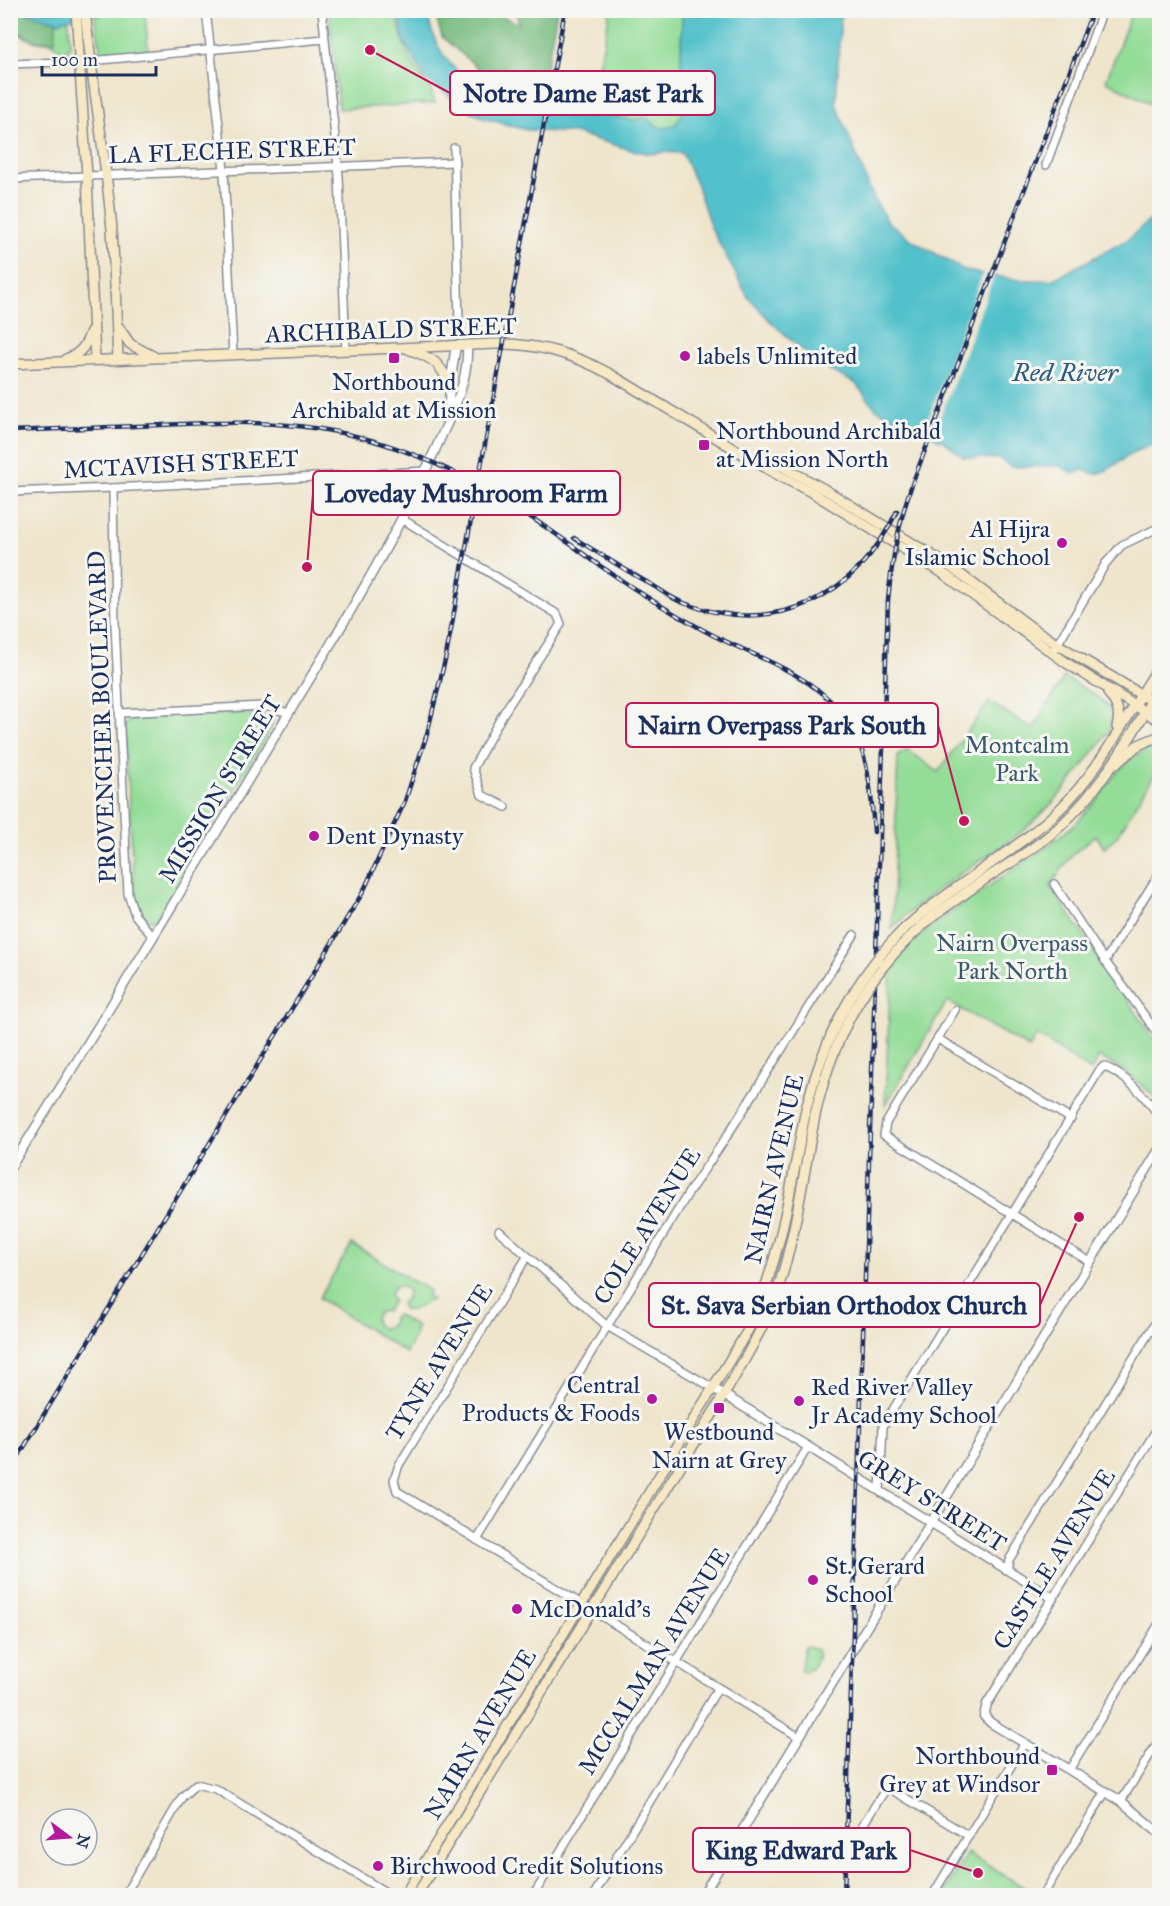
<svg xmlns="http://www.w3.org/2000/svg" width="1170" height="1906" font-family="'IM FELL Great Primer',serif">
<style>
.green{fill:#94dd98;stroke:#58867b;stroke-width:1.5}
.forest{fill:#77bc80;stroke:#49766f;stroke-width:1.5}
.water{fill:#53c1cb;stroke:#377894;stroke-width:1.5}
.pier{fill:#efe5cc}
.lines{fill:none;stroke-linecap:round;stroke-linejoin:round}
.minor-casing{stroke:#858a95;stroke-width:10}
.tertiary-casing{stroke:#858a95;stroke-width:11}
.secondary-casing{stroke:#858a95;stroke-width:12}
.minor{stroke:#fff;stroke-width:7}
.tertiary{stroke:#fff;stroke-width:8}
.secondary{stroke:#f7e8c3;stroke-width:9}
.rail-casing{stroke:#1b2f5e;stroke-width:4.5}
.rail{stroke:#f6f6f2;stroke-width:2;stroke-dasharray:7;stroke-linecap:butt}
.secondary-bridge-casing{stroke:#858a95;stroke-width:12;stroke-linecap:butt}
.secondary-bridge{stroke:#f7e8c3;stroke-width:9}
.poi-dot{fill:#b5179e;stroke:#f6f6f2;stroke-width:2}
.labels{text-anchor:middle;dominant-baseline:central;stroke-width:6;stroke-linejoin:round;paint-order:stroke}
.street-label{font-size:24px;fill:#1b2f5e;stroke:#f6f6f2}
.poi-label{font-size:24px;fill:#1b2f5e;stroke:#f6f6f2;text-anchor:start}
.park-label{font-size:24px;fill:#395a6c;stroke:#f6f6f2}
.water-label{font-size:26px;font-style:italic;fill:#2c5b7f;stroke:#f6f6f2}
.leader{fill:none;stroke:#c2185b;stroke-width:2}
.callout-dot{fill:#c2185b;stroke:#f6f6f2;stroke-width:2}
.callout{fill:#f6f6f2;stroke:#c2185b;stroke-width:2}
.callout-label{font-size:26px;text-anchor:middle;font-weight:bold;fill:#1b2f5e}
</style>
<rect width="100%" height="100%" fill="#f6f6f2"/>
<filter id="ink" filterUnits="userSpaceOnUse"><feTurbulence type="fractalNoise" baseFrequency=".0167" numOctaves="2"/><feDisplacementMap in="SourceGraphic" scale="12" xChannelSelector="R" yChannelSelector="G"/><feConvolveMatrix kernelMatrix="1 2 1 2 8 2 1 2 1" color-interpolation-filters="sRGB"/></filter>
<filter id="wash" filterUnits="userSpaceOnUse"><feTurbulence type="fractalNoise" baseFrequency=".008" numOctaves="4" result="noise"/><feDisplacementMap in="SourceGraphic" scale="24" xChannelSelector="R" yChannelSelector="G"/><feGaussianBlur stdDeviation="1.35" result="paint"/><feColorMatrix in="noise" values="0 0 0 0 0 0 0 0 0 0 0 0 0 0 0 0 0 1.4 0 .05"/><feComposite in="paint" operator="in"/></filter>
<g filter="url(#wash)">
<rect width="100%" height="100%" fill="#efe5cc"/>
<g class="green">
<polygon points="10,11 66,11 67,20 69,20 70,47 63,53 51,42 36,42 11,31"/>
<polygon points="112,11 149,11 145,13 148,47 145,51 101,55 95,17"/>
<path d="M329,11H396C399,30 404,48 414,66C424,83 430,82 435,103L339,109Z"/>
<polygon points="610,11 682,11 681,66 691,105 684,136 589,118"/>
<polygon points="1132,11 1159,11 1159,108 1106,81"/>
<path d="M1064,677C1076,685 1107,698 1111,712C1116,729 1100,743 1091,755C1070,784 1048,811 1020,833C977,865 929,890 892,929L898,756L908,750L938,772L989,702L1033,729Z"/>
<path d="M239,713L261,714L272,717V727L157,918L151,921C141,916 138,906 134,896L125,727L127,722L135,717Z"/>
<path d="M1159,742V767L1117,836L1104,848L1096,835L1072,855L1050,886L1159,1046V1102C1142,1083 1123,1069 1099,1057L1091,1071L1037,1035L1029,1048L947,1001L885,1106L891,967L908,947L933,925L1053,842L1077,822L1098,798L1117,772L1134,756Z"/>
<path d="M352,1244L430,1291L427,1296L432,1298L431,1300C421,1304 413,1314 403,1309L401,1303L407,1298L408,1291L402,1286H395L390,1294L393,1301L387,1311L379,1312L375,1317L376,1324L381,1328L389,1327L393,1322V1317L397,1315L417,1327L414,1332L416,1334L406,1353L319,1298Z"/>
<path d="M807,1646L817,1649C820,1658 813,1671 803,1672L801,1671L802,1659L805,1647Z"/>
<polygon points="967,1853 1033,1893 1037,1895 942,1895"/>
</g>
<g class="forest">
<polygon points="11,11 21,11 56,21 55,41 36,41 11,29"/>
<polygon points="434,11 490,11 519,24 516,11 557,11 541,95 499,86 442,37"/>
</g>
<g class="water">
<path d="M21,11H108C92,18 74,14 59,22Z"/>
<path d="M399,11H427C437,71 479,96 537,101C548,102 559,100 569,103C583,105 595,113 609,115C616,117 624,118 631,120C636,120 640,118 645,118C653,120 655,129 664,128C675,128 682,117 685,107L691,105L681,66L682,11H841L836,104L874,199L888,222L915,242L966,271L1019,280H1052L1127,240L1159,212V443L1136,451L1105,471L1095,474L1082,470L1074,474L1060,466L1011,467L1000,459L963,457L945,442L876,409L855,383L831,371L807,354L771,322L748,297L711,228L697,186L682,153L663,152L654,154L635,151L574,133L527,130L483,118L468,110L424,77L403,39Z"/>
</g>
<polygon class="pier" points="984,271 995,273 932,439 922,435"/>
</g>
<g filter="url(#ink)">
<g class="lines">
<defs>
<g id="minor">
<polyline points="206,10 224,170 233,355"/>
<polyline points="322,10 339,176 346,350"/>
<polyline points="10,64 90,61 324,39"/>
<polyline points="454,148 459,322"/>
<polyline points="1046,165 1103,10"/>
<polyline points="10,179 455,162"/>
<polyline points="113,488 115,625 128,894 135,915 153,937"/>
<polyline points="10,492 113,488 426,471"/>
<polyline points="402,519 539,603 557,614 561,624 503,714 473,768 482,795 506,807"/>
<polyline points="1055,648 1106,563 1122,545 1160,527"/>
<polyline points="120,713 264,706 289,713"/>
<polyline points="1054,884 1105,961 1160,1037"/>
<polyline points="1105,961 1160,872"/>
<polyline points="955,1010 886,1123 884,1135 1090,1262"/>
<polyline points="938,1039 1071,1119"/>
<polyline points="499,1231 607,1326 713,1388"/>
<polyline points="527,1257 399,1465 394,1480 397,1491 799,1737"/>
<path d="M880,1491L883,1426L1099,1071L1104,1066C1129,1078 1144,1095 1160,1117"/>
<polyline points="477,1540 689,1192 727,1136 854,935"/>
<polyline points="1007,1570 1009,1560 1160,1315"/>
<polyline points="1053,1598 1160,1424"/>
<polyline points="1069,1770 1160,1622"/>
<polyline points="1121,1801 1160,1739"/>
<polyline points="862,1826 887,1787 969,1836"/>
<polyline points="1043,1895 1106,1791"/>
<polyline points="124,1896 182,1797 196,1784 216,1789 392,1896"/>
<polyline points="533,1896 808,1447"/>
<polyline points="593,1896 718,1688"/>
<polyline points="818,1896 819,1894"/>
<polyline points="932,1896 1025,1743"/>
</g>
<g id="tertiary">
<polyline points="448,418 450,385 456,345"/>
<path d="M10,1168C94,1036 175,901 256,767C319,663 386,559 436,448C451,414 469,384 467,345"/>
<polyline points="713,1388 1053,1598 987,1704 984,1716 991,1723 1121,1801 1160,1834"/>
<polyline points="702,1896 1160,1148"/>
</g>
<g id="secondary">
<polyline points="76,10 87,176 95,360"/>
<path d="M85,10C92,84 106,157 112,230C115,273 116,316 118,359"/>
<polyline points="117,325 130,344 153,356"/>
<path d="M408,349C432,358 439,361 450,385"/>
<path d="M66,359C81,354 86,345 91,331"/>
<path d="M10,364L495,344C538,343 573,354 610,374L778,475L813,493L941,572L1068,664L1160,721"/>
<polyline points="758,459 783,467 824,489 948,565 1031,627 1057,644 1160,706"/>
<path d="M1108,693C1117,704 1121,712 1117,727"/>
<polyline points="1117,763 1138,745 1160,736"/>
<path d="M976,874C1005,853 1034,834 1060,809C1101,769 1128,713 1160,665"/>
<path d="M981,882C1006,865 1035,849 1057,829C1101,790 1131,737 1160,686"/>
<path d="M404,1896L748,1330C781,1260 791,1184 806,1109"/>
<path d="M416,1896L718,1405C738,1371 759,1337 774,1300C796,1240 803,1173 816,1111"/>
</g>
</defs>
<use href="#minor" class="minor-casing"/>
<use href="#tertiary" class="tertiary-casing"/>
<use href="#secondary" class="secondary-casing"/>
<use href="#minor" class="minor"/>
<use href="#tertiary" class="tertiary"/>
<use href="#secondary" class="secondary"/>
<defs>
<g id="rail">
<path d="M10,431C61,429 111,427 161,425C222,422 282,420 342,433C426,450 501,495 570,544C583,553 595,563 608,571C639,593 672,613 705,631C749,655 805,670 839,710C869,745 871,788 874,832"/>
<path d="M574,538C600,554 625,570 652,585C662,591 672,599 684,603C774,638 857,597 897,511"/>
<polyline points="10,1470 363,892 405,801 427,734 446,656 565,10"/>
<path d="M844,1896L888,600C892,560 898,524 911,487L1093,10"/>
</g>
</defs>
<use href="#rail" class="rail-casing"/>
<use href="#rail" class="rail"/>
<defs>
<g id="secondary-bridge">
<path d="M806,1109C823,1040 853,980 903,930C925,909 951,892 976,874"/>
<path d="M816,1111C835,1030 871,966 936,914C951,903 966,893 981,882"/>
</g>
</defs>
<use href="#secondary-bridge" class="secondary-bridge-casing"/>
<use href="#secondary-bridge" class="secondary-bridge"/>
</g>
</g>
<g class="poi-dot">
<circle cx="685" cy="356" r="6"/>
<rect x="388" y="352" width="12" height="12" rx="3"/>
<rect x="698" y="439" width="12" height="12" rx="3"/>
<circle cx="1062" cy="543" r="6"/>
<circle cx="314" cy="836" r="6"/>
<circle cx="652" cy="1399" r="6"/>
<circle cx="799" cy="1401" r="6"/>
<rect x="713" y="1402" width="12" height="12" rx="3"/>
<circle cx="813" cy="1580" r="6"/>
<circle cx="517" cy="1609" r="6"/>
<rect x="1046" y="1764" width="12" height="12" rx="3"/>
<circle cx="378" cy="1866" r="6"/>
</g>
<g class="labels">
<g class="street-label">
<text transform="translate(232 151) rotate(-2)">LA FLECHE STREET</text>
<text transform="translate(391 330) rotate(-2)">ARCHIBALD STREET</text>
<text transform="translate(181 464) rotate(-3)">MCTAVISH STREET</text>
<text transform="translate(102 717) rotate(-92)">PROVENCHER BOULEVARD</text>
<text transform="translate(220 789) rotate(-59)">MISSION STREET</text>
<text transform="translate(774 1169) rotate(-77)">NAIRN AVENUE</text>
<text transform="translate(647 1226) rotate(-58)">COLE AVENUE</text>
<text transform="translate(439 1362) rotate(-58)">TYNE AVENUE</text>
<text transform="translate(932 1501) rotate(32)">GREY STREET</text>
<text transform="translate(1054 1559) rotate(-58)">CASTLE AVENUE</text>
<text transform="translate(654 1661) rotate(-58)">MCCALMAN AVENUE</text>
<text transform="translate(480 1734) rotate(-59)">NAIRN AVENUE</text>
</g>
<g class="poi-label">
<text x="697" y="356">labels Unlimited</text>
<text x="394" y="382" text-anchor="middle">Northbound<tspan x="394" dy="28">Archibald at Mission</tspan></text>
<text x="716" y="431">Northbound Archibald<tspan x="716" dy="28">at Mission North</tspan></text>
<text x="1050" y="529" text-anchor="end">Al Hijra<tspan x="1050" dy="28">Islamic School</tspan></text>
<text x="326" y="836">Dent Dynasty</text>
<text x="640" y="1385" text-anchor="end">Central<tspan x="640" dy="28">Products &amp; Foods</tspan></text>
<text x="811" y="1387">Red River Valley<tspan x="811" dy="28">Jr Academy School</tspan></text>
<text x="719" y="1432" text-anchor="middle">Westbound<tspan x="719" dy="28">Nairn at Grey</tspan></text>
<text x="825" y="1566">St. Gerard<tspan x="825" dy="28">School</tspan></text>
<text x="529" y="1609">McDonald's</text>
<text x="1040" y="1756" text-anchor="end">Northbound<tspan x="1040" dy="28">Grey at Windsor</tspan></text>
<text x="390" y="1866">Birchwood Credit Solutions</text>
</g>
<g class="park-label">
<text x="1017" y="745">Montcalm<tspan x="1017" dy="28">Park</tspan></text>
<text x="1012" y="943">Nairn Overpass<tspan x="1012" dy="28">Park North</tspan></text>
</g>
<g class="water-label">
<text x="1065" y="372">Red River</text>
</g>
</g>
<path class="leader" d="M370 50L450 93M307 567L313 493M964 821L938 725M1079 1217L1040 1305M978 1873L910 1850"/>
<g class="callout-dot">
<circle cx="370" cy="50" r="6"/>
<circle cx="307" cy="567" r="6"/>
<circle cx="964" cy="821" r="6"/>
<circle cx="1079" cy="1217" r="6"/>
<circle cx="978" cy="1873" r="6"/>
</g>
<g class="callout">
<rect x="450" y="71" width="265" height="44" rx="6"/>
<rect x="313" y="471" width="307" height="44" rx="6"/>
<rect x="626" y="703" width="312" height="44" rx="6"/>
<rect x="649" y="1283" width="391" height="44" rx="6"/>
<rect x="693" y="1828" width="217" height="44" rx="6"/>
</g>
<g class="callout-label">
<text x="583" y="102">Notre Dame East Park</text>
<text x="466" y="502">Loveday Mushroom Farm</text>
<text x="782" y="734">Nairn Overpass Park South</text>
<text x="844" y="1314">St. Sava Serbian Orthodox Church</text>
<text x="801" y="1859">King Edward Park</text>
</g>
<rect width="1170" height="1906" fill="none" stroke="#f6f6f2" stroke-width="36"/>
<g transform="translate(69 1837) rotate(106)"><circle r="28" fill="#f6f6f2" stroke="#9ea6b7" stroke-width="1.5"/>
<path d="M0-4.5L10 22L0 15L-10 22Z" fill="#b5179e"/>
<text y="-9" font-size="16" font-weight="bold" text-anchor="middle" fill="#1b2f5e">N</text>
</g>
<path d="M42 66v9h114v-9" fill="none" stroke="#1b2f5e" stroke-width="3"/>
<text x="51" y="66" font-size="18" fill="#1b2f5e" stroke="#f6f6f2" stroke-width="4.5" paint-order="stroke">100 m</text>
</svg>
